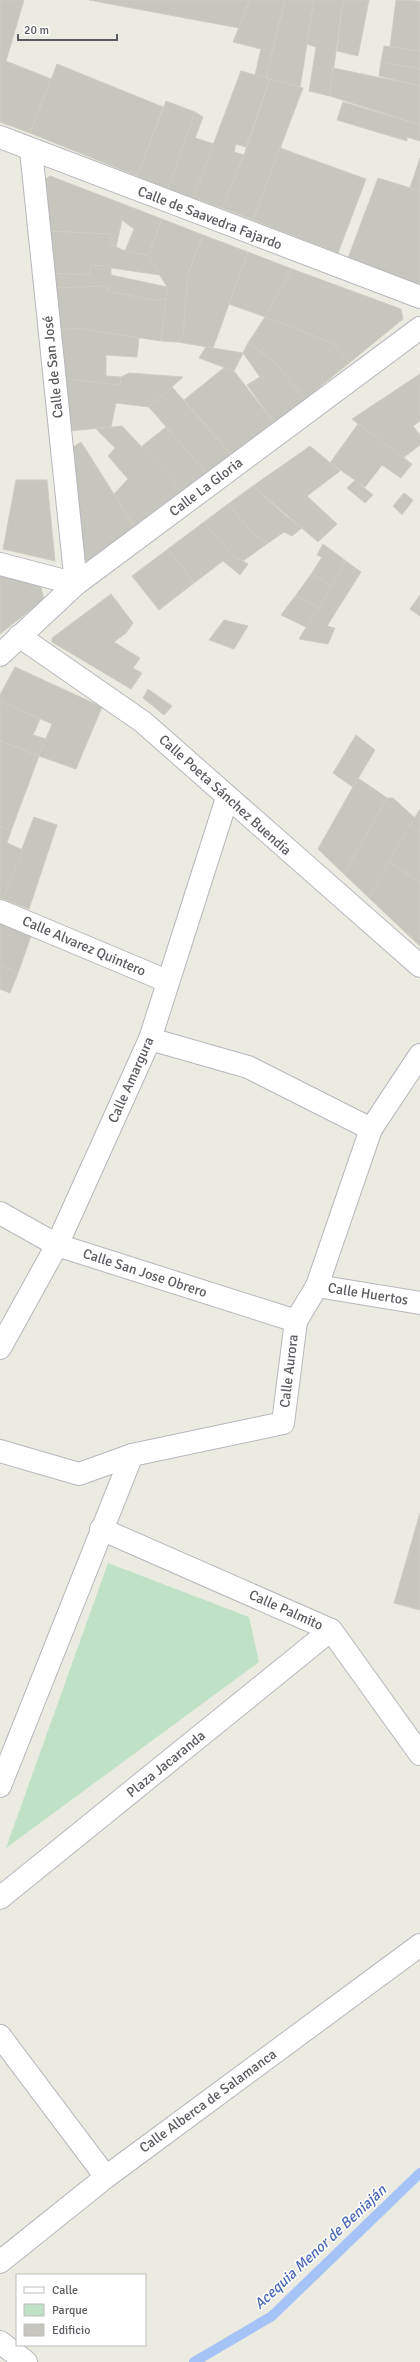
<svg xmlns="http://www.w3.org/2000/svg" width="420" height="2362" font-family="Signika,sans-serif">
<style>
.green{fill:#bfe1c6}
.lines{fill:none;stroke-linecap:round;stroke-linejoin:round}
.stream{stroke:#a5c3f6;stroke-width:10}
.building{fill:#c6c5be;stroke:#cfcdc0}
.minor-casing{stroke:#b6b7bc;stroke-width:24}
.secondary-casing{stroke:#b7b8be;stroke-width:24}
.minor{stroke:#fff;stroke-width:22}
.secondary{stroke:#fff;stroke-width:22}
.labels{text-anchor:middle;dominant-baseline:central;stroke-width:3;stroke-linejoin:round;paint-order:stroke}
.street-label{font-size:14px;fill:#595b60;stroke:#fff}
.water-label{font-size:15px;font-style:italic;fill:#4b6ab6;stroke:#fff}
</style>
<rect width="100%" height="100%" fill="#ebebe1"/>
<polygon class="green" points="108,1563 249,1617 259,1662 6,1848"/>
<g class="lines">
<polyline class="stream" points="194,2362 272,2316 420,2173"/>
</g>
<g class="building">
<polygon points="0,0 24,0 6,61 51,79 30,133 0,122"/>
<polygon points="89,0 250,0 239,28"/>
<polygon points="250,0 285,0 266,78 255,75 261,49 233,42"/>
<polygon points="285,0 314,0 300,88 266,78"/>
<polygon points="314,0 343,0 330,96 309,91 316,47 307,44"/>
<polygon points="343,0 369,0 358,56 337,51"/>
<polygon points="396,0 420,1 420,51 390,47"/>
<polygon points="384,46 420,51 420,69 381,62"/>
<polygon points="381,62 420,69 420,86 379,76"/>
<polygon points="57,64 163,107 137,176 30,133"/>
<polygon points="333,68 420,86 420,125 330,96"/>
<polygon points="241,71 270,79 246,147 236,144 234,152 244,155 222,208 193,198"/>
<polygon points="270,79 303,88 253,220 222,208 244,155"/>
<polygon points="166,101 195,112 168,189 137,176"/>
<polygon points="343,102 420,125 420,141 407,137 407,141 337,120"/>
<polygon points="195,112 203,117 195,138 214,144 193,198 168,189"/>
<polygon points="280,148 366,179 338,253 253,220"/>
<polygon points="420,158 420,191 410,188"/>
<polygon points="50,176 162,219 148,256 125,251 134,229 122,220 116,247 110,244 111,234 46,231 40,183"/>
<polygon points="378,178 420,191 420,286 348,258"/>
<polygon points="162,219 203,235 188,274 183,336 178,342 161,341 167,287 148,256"/>
<polygon points="46,231 111,234 110,244 125,251 148,256 160,275 91,265 89,275 51,273"/>
<polygon points="203,235 248,252 213,348 178,342 183,336 188,274"/>
<polygon points="248,252 292,269 265,317 229,304"/>
<polygon points="91,265 111,266 111,275 167,287 166,299 152,300 108,291 108,286 53,288 51,273 89,275"/>
<polygon points="292,269 401,309 403,319 349,363 333,343 265,317"/>
<polygon points="108,286 108,291 152,300 166,299 161,341 75,328 57,331 53,288"/>
<polygon points="265,317 333,343 349,363 305,399 274,361 248,343"/>
<polygon points="75,328 139,338 137,357 106,355 106,376 121,377 120,385 61,378 57,331"/>
<polygon points="248,343 274,361 305,399 275,424 247,385 260,377 243,353"/>
<polygon points="206,347 243,353 234,371 199,358"/>
<polygon points="225,367 234,371 275,424 233,457 184,400"/>
<polygon points="129,373 183,377 149,407 116,403 111,427 68,431 61,378 120,385 121,377"/>
<polygon points="420,374 420,421 413,426 420,435 420,445 403,458 352,419"/>
<polygon points="172,387 233,457 208,475 149,407"/>
<polygon points="358,424 412,464 401,478 382,465 365,487 330,463"/>
<polygon points="122,426 171,478 182,494 136,529 114,494 128,479 108,456 115,448 96,429"/>
<polygon points="166,427 208,475 182,494 171,478 141,447"/>
<polygon points="81,442 136,529 94,564 81,559 70,449"/>
<polygon points="310,446 340,471 307,496 337,524 318,542 253,486"/>
<polygon points="16,480 47,480 55,561 3,549"/>
<polygon points="355,480 373,495 365,503 347,488"/>
<polygon points="253,486 286,516 302,528 292,536 284,532 268,543 255,536 228,504"/>
<polygon points="404,493 413,500 402,515 393,506"/>
<polygon points="228,504 255,536 268,543 243,561 232,555 204,522"/>
<polygon points="204,522 232,555 248,564 240,575 223,561 194,583 168,549"/>
<polygon points="323,544 346,561 331,586 312,573 322,557 317,555"/>
<polygon points="168,549 194,583 159,610 132,576"/>
<polygon points="346,561 361,572 327,626 335,628 328,644 299,639"/>
<polygon points="312,573 331,586 319,608 296,595"/>
<polygon points="0,574 40,584 44,599 0,634"/>
<polygon points="111,594 133,623 126,633 114,642 140,658 133,668 142,673 131,689 52,642 52,638"/>
<polygon points="296,595 319,608 306,627 281,615"/>
<polygon points="420,595 420,616 410,609"/>
<polygon points="224,620 248,626 234,649 209,640"/>
<polygon points="15,667 102,707 76,769 39,756 52,724 0,701 0,695"/>
<polygon points="148,689 172,706 164,715 143,698"/>
<polygon points="0,701 40,719 33,735 46,739 39,756 0,741"/>
<polygon points="356,735 375,750 353,787 333,773"/>
<polygon points="0,741 39,756 11,831 0,827"/>
<polygon points="358,778 387,798 344,874 318,849"/>
<polygon points="387,798 393,798 415,818 369,898 344,874"/>
<polygon points="420,809 420,832 410,825"/>
<polygon points="34,817 57,825 29,909 3,899"/>
<polygon points="410,825 420,832 420,882 389,862"/>
<polygon points="0,827 11,831 7,843 23,850 3,899 0,898"/>
<polygon points="389,862 420,882 420,946 369,898"/>
<polygon points="0,921 32,933 18,973 0,965"/>
<polygon points="0,965 18,973 10,993 0,989"/>
<polygon points="420,1513 420,1610 394,1603"/>
</g>
<g class="lines">
<defs>
<g id="minor">
<polyline points="0,137 420,297"/>
<polyline points="0,564 76,584 31,150"/>
<polyline points="19,636 143,722 420,966"/>
<polyline points="0,911 167,981"/>
<polyline points="150,1039 248,1067 371,1129"/>
<polyline points="0,1213 57,1245 296,1321"/>
<polyline points="317,1286 420,1303"/>
<polyline points="0,1348 57,1245 150,1039 227,798"/>
<polyline points="0,1451 79,1474 132,1455 283,1423 296,1321 317,1286 371,1129 420,1055"/>
<polyline points="101,1529 331,1630 420,1754"/>
<polyline points="0,1786 132,1455"/>
<polyline points="0,1898 331,1630"/>
<polyline points="0,2036 106,2177"/>
<polyline points="0,2262 106,2177 420,1945"/>
<polyline points="0,2342 26,2362"/>
</g>
<polyline id="secondary" points="0,655 76,584 420,328"/>
</defs>
<use href="#minor" class="minor-casing"/>
<use href="#secondary" class="secondary-casing"/>
<use href="#minor" class="minor"/>
<use href="#secondary" class="secondary"/>
</g>
<g class="labels">
<g class="street-label">
<text transform="translate(210 218) rotate(21)">Calle de Saavedra Fajardo</text>
<text transform="translate(53 367) rotate(-96)">Calle de San José</text>
<text transform="translate(206 487) rotate(-37)">Calle La Gloria</text>
<text transform="translate(225 795) rotate(42)">Calle Poeta Sánchez Buendía</text>
<text transform="translate(84 946) rotate(23)">Calle Alvarez Quintero</text>
<text transform="translate(131 1080) rotate(-66)">Calle Amargura</text>
<text transform="translate(145 1273) rotate(18)">Calle San Jose Obrero</text>
<text transform="translate(368 1294) rotate(9)">Calle Huertos</text>
<text transform="translate(289 1371) rotate(-83)">Calle Aurora</text>
<text transform="translate(286 1610) rotate(24)">Calle Palmito</text>
<text transform="translate(166 1764) rotate(-39)">Plaza Jacaranda</text>
<text transform="translate(208 2101) rotate(-36)">Calle Alberca de Salamanca</text>
</g>
<g class="water-label">
<text transform="translate(320 2247) rotate(-43)">Acequia Menor de Beniaján</text>
</g>
</g>
<rect x="16" y="2274" width="130" height="72" fill="#ffffff" stroke="#bdbdbf"/>
<rect x="24" y="2287" width="20" height="6" fill="#ffffff" stroke="#bdbdbf"/>
<text x="52" y="2294" font-size="12" fill="#595b60">Calle</text>
<rect x="24" y="2304" width="20" height="12" fill="#bfe1c6" stroke="#bdbdbf"/>
<text x="52" y="2314" font-size="12" fill="#595b60">Parque</text>
<rect x="24" y="2324" width="20" height="12" fill="#c6c5be" stroke="#bdbdbf"/>
<text x="52" y="2334" font-size="12" fill="#595b60">Edificio</text>
<path d="M18 34v6h99v-6" fill="none" stroke="#595b60" stroke-width="2"/>
<text x="24" y="34" font-size="12" fill="#595b60" stroke="#ffffff" stroke-width="3" paint-order="stroke">20 m</text>
</svg>
